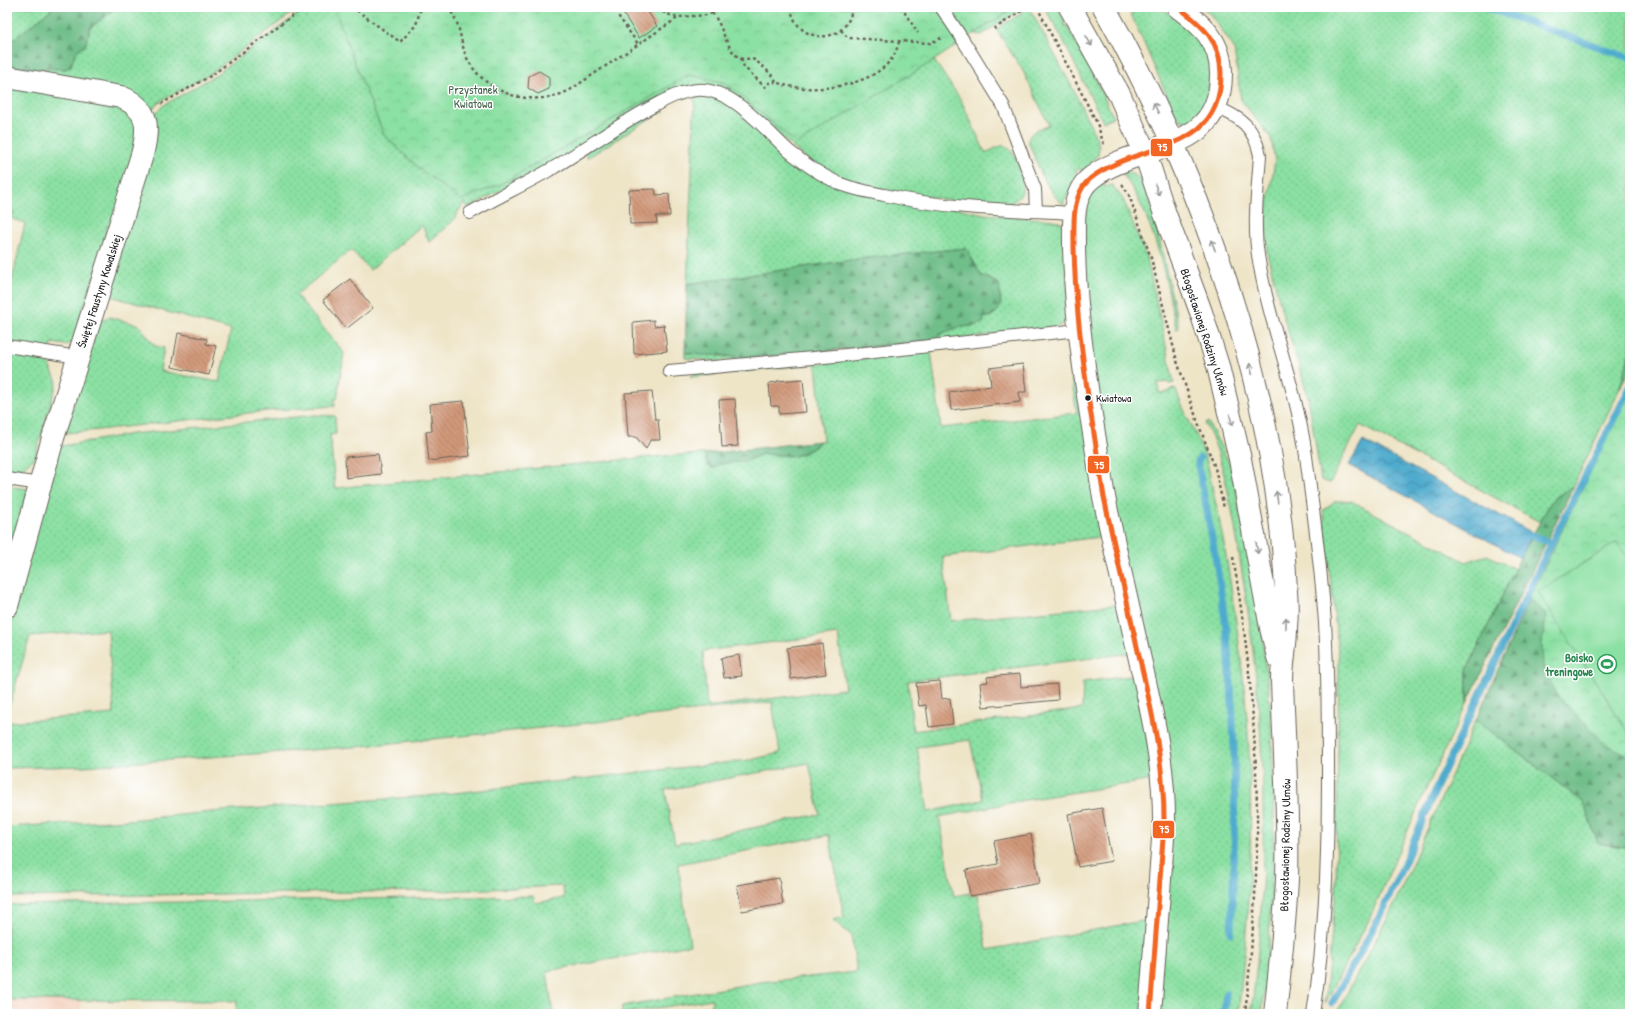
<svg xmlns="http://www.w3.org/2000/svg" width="1637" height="1021" font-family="'Patrick Hand',sans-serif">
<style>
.built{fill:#f4d3c0}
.grass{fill:url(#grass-dots);stroke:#547e60;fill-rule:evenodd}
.forest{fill:url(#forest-firs);stroke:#466d52}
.park{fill:url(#park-crowns);stroke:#547e60}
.pitch{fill:#8be0a3;stroke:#547e60}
.water{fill:url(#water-waves);stroke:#366475}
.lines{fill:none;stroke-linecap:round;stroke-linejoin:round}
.stream{stroke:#50abce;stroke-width:7}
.building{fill:url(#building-back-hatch)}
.lane-casing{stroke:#666258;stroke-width:14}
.street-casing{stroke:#666258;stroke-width:24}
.secondary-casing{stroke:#666258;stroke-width:24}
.path{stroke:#666258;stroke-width:2.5;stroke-dasharray:3 3;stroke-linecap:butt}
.lane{stroke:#fff;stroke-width:12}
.street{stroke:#fff;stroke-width:22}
.secondary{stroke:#fff;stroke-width:22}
.bus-1-casing{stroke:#fff;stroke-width:8}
.bus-1{stroke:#f26522;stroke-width:5}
.oneway{stroke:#999}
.bus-dot{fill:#1c1c1c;stroke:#fff;stroke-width:1.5}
.labels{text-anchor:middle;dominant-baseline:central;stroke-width:3;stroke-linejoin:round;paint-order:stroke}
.bus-label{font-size:11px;fill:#1c1c1c;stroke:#fff;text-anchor:start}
.park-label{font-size:12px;fill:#43614b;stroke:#fff}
.street-label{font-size:12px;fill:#1c1c1c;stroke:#fff}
.leisure-label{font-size:12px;font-weight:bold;fill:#27864d;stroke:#fff;text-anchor:end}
.line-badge{stroke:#fff;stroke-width:1.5}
.badge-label{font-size:11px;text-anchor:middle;font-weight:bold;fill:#fff}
</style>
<defs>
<pattern id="grass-dots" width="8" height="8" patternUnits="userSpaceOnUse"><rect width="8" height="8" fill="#8be0a3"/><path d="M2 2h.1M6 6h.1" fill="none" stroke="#77c08c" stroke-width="1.8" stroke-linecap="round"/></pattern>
<pattern id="forest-firs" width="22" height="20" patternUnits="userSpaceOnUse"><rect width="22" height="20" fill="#70be89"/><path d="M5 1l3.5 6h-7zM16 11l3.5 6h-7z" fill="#5b9a6f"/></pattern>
<pattern id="park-crowns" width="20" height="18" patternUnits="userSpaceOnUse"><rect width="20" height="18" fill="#8be0a3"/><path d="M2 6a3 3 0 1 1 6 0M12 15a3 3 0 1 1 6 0" fill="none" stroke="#77c08c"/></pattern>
<pattern id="water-waves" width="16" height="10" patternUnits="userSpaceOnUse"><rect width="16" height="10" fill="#50abce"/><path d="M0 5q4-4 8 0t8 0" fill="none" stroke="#428aa6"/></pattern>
<pattern id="building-back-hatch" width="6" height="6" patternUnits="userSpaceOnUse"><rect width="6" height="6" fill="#d1997a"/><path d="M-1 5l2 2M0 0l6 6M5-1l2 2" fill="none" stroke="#a97c63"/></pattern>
</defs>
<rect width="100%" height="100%" fill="#fff"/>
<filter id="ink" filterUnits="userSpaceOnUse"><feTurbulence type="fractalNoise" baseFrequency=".025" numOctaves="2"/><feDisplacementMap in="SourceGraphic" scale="8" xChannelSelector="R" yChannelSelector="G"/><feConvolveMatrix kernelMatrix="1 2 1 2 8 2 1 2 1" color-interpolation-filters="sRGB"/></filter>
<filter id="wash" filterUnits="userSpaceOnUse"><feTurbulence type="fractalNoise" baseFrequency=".012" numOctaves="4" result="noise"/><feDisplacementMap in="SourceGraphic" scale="16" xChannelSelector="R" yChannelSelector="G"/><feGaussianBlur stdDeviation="0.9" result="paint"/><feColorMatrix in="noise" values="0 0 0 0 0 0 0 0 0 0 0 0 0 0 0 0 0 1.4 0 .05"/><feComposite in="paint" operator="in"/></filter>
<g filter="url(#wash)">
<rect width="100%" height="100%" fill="#eee4c6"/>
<rect class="built" x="7" y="1000" width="74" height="14"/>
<g class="grass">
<polygon points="7,7 54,7 7,45"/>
<path d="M117,7H300L210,74L161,101L149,112L30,75L40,68L66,69L71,66C74,57 75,49 85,46L90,28Z"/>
<path d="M307,7H349L678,23L927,50L961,100L985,152C992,152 997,145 1005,146C1016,149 1025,182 1022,192C1021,196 1016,200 1012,202C1005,208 988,204 979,204C961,203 943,199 925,196C889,191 852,187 820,168C791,150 771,124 744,104C735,97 707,89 696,85L468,208L464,202L453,221L429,242L422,225L370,270L351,250L296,295L344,353L337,399L334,400L335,406L276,410L89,431L65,433L100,318L104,320L109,317L139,325L155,346L164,348L160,371L219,382L231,330L114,297L106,289L152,116L164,105L214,76Z"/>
<path d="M981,7H1029L1073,89L1097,139L1099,147L1098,155L1092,160L1091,167L1085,171L1077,169L1072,186L1063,204C1044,189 1038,163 1028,141C1030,130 1040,130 1049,125L1023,71L996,29L1022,13L1020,10L981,35L973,33Z"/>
<polygon points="1044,7 1057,7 1065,21 1064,22 1065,26 1067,26 1096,80 1113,117 1103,122 1062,38"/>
<polygon points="1128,7 1160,7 1186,25 1201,39 1212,65 1206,108 1193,120 1187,122 1178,119 1175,114"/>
<polygon points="1201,7 1630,7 1630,354 1619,390 1574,485 1552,500 1540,522 1360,425 1330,483 1321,480 1308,396 1283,315 1267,253 1266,213 1275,161 1271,138 1241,100 1234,48 1211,15"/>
<polygon points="10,83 120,104 140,126 114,227 107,226 102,252 72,343 65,345 52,343 49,365 57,382 35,457 18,472 7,471 7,302 25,223 12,219 13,211 7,210 7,95"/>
<path d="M695,95L717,98L733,108L820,178L984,214L1054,220L1061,223L1064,226L1069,316L1063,324L1056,327L933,342L718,361L685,358V353L734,357L933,340C939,335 946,331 953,329C963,326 973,327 982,323L984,318L992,316L1001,305L999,284L981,275L966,248L858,259L687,284Z"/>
<polygon points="663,108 664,112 657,114 587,158 586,151 635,122"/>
<path d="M1126,172C1138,175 1139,178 1144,189H1146L1152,206L1179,328L1176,329C1166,277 1154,216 1122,173Z"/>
<path d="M1102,182L1105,187L1112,185L1123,199L1147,259L1174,383L1169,384L1168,382L1158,383L1159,393L1170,392V390L1176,389C1183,413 1197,433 1205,456C1209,467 1210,479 1213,491C1221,525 1227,559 1232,594C1239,641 1245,687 1248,734C1254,827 1249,922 1238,1014H1156L1169,823L1114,520L1083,308L1084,205L1089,193Z"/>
<path d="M931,351L941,428L1077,413L1068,358L1078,357L1107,536L943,557L951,621L1122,604L1132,653L908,681L913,731L1082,709L1083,682L1138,675L1153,780L1025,800L939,817L954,896L970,893V896L978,895L987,950L1142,921L1149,923L1145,1014H710L712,999L622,1014V1006L761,982L857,972L851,935L833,920L844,917L829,835L678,864L690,945L547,971L553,1014H236L237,1001L7,1000V905L533,896L535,903L564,898L563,886L438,891L7,897V827L128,820L222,811L427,796L750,760L780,753L772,702L561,726L353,747L83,766L7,768V722L114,714L108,630L30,636L7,714V625L56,447L132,434L315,415L335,416L336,434L330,435L335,488L661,456L705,454L706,462L711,468H715L719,464L746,461L762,454L795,456L804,453L815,447L820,441H823L816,364L690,377L694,374L816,362L817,364ZM838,634L845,689L707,707L703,651ZM970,740L983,800L928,812L917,747ZM809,763L820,814L675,844L665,790Z"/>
<path d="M1208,422L1231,466L1260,614L1269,693L1268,695L1270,700C1272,742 1274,784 1274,826L1273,827L1274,832L1269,942L1262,1014H1251C1271,866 1266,714 1241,566C1236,531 1230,494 1220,460C1217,447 1211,435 1205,424Z"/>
<polygon points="7,486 28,489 7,586"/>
<polygon points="1335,501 1351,501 1466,562 1487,555 1515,569 1467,670 1467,703 1421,800 1368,922 1325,1003 1336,890 1339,659 1323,510"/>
<polygon points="1476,720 1583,802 1598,843 1630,848 1630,1014 1336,1014 1391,911"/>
</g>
<g class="forest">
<path d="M54,7H117L90,28L85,46C75,49 74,57 71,66L66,69L40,68L30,75L7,71V45Z"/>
<path d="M966,248L981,275L999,284C1000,302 1006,312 984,318L983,323C973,327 963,326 953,329C946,331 939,335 933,340L759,357L699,355L685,353L687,284L858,259Z"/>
<polygon points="1630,354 1630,370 1619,390"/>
<polygon points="820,441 812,449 795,456 762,454 746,461 719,464 715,468 708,466 705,454"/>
<polygon points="1574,485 1467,703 1467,670 1520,558 1552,500"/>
<polygon points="1529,599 1546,614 1542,644 1630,754 1630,848 1598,843 1583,802 1476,720"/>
</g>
<g class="park">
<polygon points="334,7 1015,7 933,61 797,144 726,83 689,75 501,184 461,200 421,170 384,135 355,64"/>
<polygon points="1630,394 1630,756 1605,744 1556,694 1543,666 1542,644 1546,614 1529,599 1609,433"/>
</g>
<polygon class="pitch" points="1617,542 1630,562 1630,735 1538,592"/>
<polygon class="water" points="1363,441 1533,533 1520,558 1349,465"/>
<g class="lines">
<g class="stream">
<polyline points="1485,7 1630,58"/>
<path d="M1200,458L1198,461V465C1210,526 1222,587 1228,648C1237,743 1236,838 1231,933"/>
<polyline points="1532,535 1551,543"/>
<polyline points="1332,1003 1377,922 1403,866 1439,782 1545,556 1630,387"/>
<polyline points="1224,1014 1226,994"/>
</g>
</g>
<g id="blocks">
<g class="building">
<polygon points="635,7 645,7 657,26 639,38 624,15"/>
<polygon points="539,71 549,77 549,89 538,94 528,88 529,76"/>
<polygon points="655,189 656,195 669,194 670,216 656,216 657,223 630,224 629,190"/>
<polygon points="350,279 373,308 346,329 323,300"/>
<polygon points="654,320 654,326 664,325 667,351 634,354 633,322"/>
<polygon points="178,333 207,339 206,344 216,346 209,375 172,367"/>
<polygon points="1023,364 1026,392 1019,392 1020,402 951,410 949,392 991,386 989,368"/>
<polygon points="803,379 806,412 779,414 779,406 771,406 769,383 777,382 777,381"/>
<polygon points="652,391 655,419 658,419 660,440 650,440 646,449 636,437 628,437 625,393"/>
<polygon points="735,399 738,446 722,447 719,400"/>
<polygon points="464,401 470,456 429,461 426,432 432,431 430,404"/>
<polygon points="378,454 381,474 346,478 345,457"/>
<polygon points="822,643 826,674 791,679 787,648"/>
<polygon points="739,655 742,676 724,678 721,658"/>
<polygon points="1020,674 1021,687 1057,684 1058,700 983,707 980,683 988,682 987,677"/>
<polygon points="940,681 942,699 950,698 953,724 929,727 926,705 919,706 916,683"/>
<polygon points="1102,808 1112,861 1078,867 1068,814"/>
<polygon points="1031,834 1040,883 970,896 966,870 998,864 994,841"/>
<polygon points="779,878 783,904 742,911 737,885"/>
</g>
</g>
</g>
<g filter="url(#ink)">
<use href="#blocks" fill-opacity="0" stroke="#666258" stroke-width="1"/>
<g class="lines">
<defs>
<g id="lane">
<polyline points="941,7 963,40 1003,105 1035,189 1036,211"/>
<path d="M1215,107C1241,117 1254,127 1260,155C1258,188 1253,222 1258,255C1268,321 1295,383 1305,449C1313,507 1321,565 1325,623C1328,672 1328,721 1328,771C1328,852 1326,933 1313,1014"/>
<path d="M470,213C497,197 526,184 553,168C585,149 615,127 648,109C663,101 680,91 697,90C732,87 766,131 790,152C805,164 821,175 838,183C852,189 869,192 884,195C947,209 1011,210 1074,213"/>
<polyline points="7,346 78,357"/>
<polyline points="669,371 846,355 1079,330"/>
<polyline points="7,479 40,484"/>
</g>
<g id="street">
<path d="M7,77L121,97C150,109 149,128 142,155L53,438L7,606"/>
<path d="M1150,1014L1164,825C1165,751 1145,686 1130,615C1121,575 1112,536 1104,497C1099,468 1095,438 1090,409C1081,348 1073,287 1074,225C1074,208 1077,189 1091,178C1138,141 1221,156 1221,74C1221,41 1202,25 1178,7"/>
</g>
<g id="secondary">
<polyline points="1070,7 1120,96 1145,153 1165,214 1201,312 1218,366 1240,459 1271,628 1278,657"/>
<path d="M1104,7C1202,181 1277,390 1286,591C1287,603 1287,616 1286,628C1286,645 1282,663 1282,680C1284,746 1289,812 1287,879C1285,924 1280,969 1275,1014"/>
</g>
</defs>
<use href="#lane" class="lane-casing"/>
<use href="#street" class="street-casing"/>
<use href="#secondary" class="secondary-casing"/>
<g class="path">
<polyline points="352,7 400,42 416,25 421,7"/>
<path d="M448,7C452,13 456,19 458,26C461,36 462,46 466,56C484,95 533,109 570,90L679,17"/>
<polyline points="626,7 620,12 619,17 638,44"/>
<polyline points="659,7 663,12 670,15 679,17 708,15 722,7"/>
<path d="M791,7C795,46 849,46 852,7"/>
<polyline points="901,7 918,33"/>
<polyline points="1037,7 1097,123 1104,145"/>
<path d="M712,13C724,26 724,48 740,58C743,60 748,58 752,59C758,61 775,77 776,82C807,95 868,88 890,61C895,55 897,49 899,42"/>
<polyline points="994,29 1027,7"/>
<polyline points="841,30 845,35 850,38 930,43 941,38"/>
<polyline points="741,59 744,67 765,87 769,83 776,82"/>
<polyline points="161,104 212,75 304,7"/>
<polyline points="1122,184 1129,195 1151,258 1177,361 1197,420 1215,468 1224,508"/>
<path d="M1233,557C1249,651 1258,746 1257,842C1256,900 1251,957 1245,1014"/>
</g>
<use href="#lane" class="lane"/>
<use href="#street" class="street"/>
<use href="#secondary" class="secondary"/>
<defs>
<path id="bus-1" d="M1150,1014L1164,825C1165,751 1145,686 1130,615C1121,575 1112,536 1104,497C1099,468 1095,438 1090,409C1081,348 1073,287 1074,225C1074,208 1077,189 1091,178C1138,141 1221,156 1221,74C1221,41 1202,25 1178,7"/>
</defs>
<use href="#bus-1" class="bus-1-casing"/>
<use href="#bus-1" class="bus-1"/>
</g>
<defs><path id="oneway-shaft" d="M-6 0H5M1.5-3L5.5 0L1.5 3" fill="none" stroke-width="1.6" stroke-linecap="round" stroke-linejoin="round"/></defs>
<g class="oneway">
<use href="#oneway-shaft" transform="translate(1089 41) rotate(60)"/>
<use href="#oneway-shaft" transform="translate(1156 108) rotate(-115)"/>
<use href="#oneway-shaft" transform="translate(1157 190) rotate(72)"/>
<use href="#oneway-shaft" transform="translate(1213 245) rotate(-111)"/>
<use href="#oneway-shaft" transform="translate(1251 369) rotate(-104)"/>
<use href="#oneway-shaft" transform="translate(1231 420) rotate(76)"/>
<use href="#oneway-shaft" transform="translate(1277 497) rotate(-98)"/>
<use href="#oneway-shaft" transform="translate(1257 548) rotate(81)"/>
<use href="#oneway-shaft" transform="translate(1286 623) rotate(-90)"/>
</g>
</g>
<defs>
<symbol id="stadium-ring" viewBox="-11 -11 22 22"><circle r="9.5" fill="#fff" stroke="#2e9e5b" stroke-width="1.5"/><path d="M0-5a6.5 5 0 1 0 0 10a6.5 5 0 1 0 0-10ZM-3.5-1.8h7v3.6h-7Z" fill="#2e9e5b"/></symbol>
</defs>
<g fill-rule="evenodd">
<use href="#stadium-ring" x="1596" y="653" width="22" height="22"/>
</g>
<circle class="bus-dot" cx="1088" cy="398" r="3.5"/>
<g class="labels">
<g class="bus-label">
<text x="1096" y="398">Kwiatowa</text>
</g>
<g class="park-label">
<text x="473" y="89">Przystanek<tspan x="473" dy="14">Kwiatowa</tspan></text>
</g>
<g class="street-label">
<text transform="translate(99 291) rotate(-72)">Świętej Faustyny Kowalskiej</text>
<text transform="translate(1205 332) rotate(72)">Błogosławionej Rodziny Ulmów</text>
<text transform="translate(1285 845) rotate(-89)">Błogosławionej Rodziny Ulmów</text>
</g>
<g class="leisure-label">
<text x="1593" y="657">Boisko<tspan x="1593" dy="14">treningowe</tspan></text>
</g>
</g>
<g class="line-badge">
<rect x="1150" y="138" width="23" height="19" rx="4" fill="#f26522"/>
<rect x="1087" y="455" width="23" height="19" rx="4" fill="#f26522"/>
<rect x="1152" y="820" width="23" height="19" rx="4" fill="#f26522"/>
</g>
<g class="badge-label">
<text x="1162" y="151">75</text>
<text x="1099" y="469">75</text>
<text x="1164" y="833">75</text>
</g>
<rect width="1637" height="1021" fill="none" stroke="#fff" stroke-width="24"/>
</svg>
